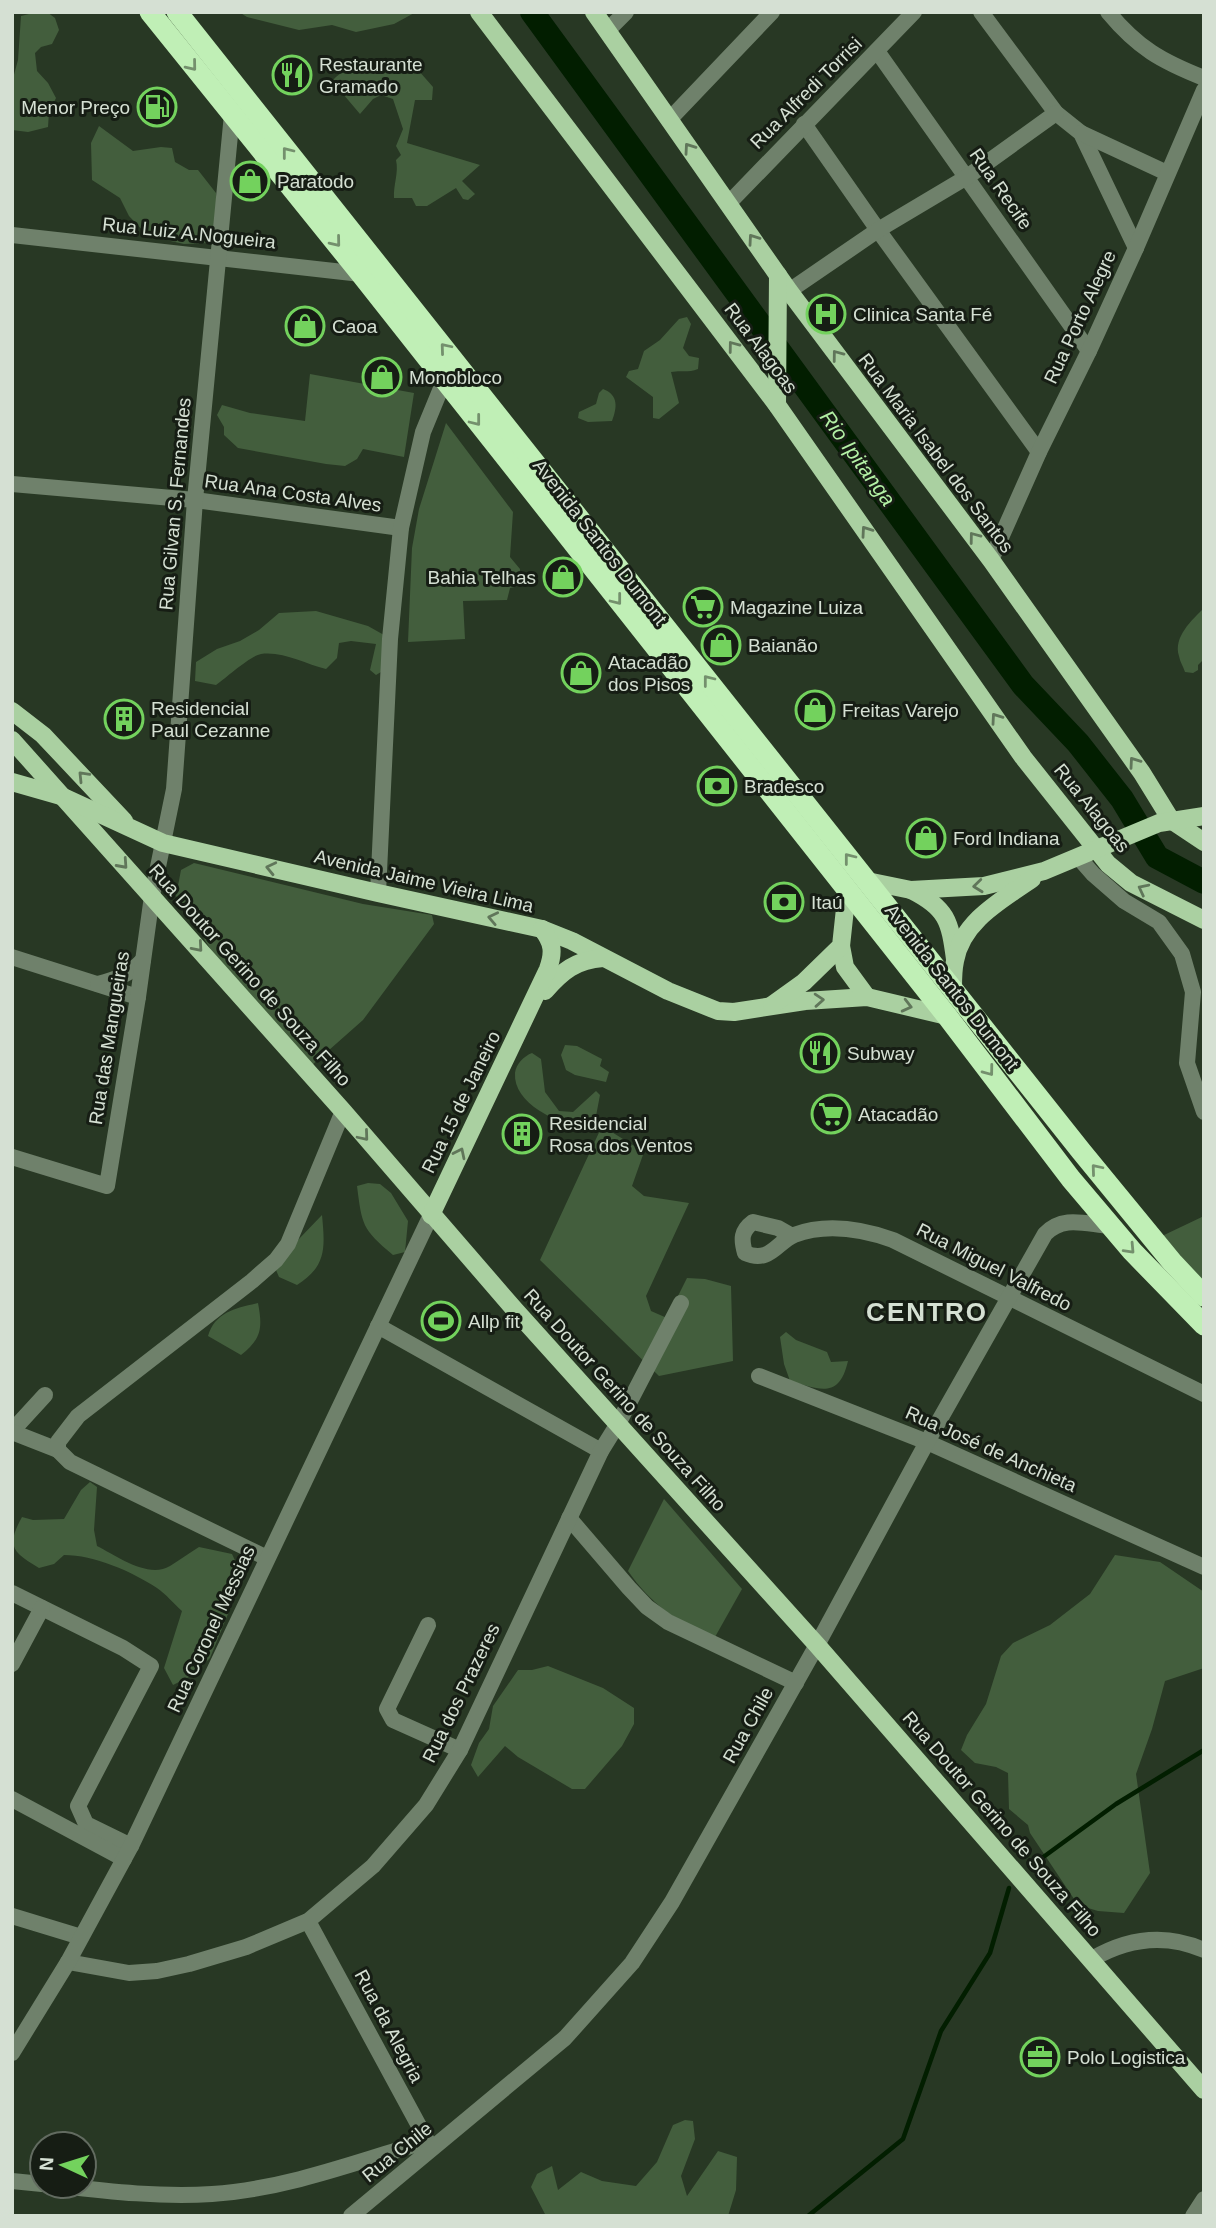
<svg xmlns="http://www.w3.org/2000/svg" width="1216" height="2228" font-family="Helvetica,sans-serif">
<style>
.green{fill:#435e3d}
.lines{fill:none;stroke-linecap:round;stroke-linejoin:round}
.stream{stroke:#021e00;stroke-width:4.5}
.river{stroke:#021e00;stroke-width:24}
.minor{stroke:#6f816b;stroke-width:16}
.major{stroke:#aad0a1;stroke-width:18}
.highway{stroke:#c0efb6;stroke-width:21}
.oneway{stroke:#74906d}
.oneway2{stroke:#60765a}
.labels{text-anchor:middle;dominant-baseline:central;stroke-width:6;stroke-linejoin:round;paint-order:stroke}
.poi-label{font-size:19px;fill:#d5e0d3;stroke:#161d14;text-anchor:start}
.street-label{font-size:19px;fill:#d5e0d3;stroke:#161d14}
.water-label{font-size:21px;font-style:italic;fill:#b3f1a5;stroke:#161d14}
.district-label{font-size:26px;font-weight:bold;letter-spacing:2px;fill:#d5e0d3;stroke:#161d14}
</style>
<rect width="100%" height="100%" fill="#283824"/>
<g class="green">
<polygon points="37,12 47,12 55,18 59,30 52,44 41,47 35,53 37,71 48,83 56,98 49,112 48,127 28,132 12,130 12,82 18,60 21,16"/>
<polygon points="239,12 416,12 394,24 356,32 332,25 299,30 247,17"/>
<path d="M402,60L411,62L433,87L432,100H415L407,143L480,165L462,181L475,194L468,200L463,199L456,188L427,206H416L412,198H394C393,185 399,173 396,160L401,155L396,146L403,129L393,99L381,95L373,99L360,114L332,81C350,61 373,63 398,68Z"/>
<polygon points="99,126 133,151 161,147 172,148 175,162 189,170 198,170 216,193 216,229 209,243 184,244 148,236 129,216 120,198 92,180 91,143"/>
<path d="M687,317L691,324L683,348L689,356L699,358L698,369C688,373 681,370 671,372L679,403L659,419L653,418V397L626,377L629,371L638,369L644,351L660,340L679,319Z"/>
<polygon points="310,374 414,393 404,457 363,449 357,459 345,466 326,464 238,448 224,435 224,427 217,415 222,405 250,413 305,421"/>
<path d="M603,389C619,395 617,408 612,421L588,422L578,418L579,412L596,404L599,393Z"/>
<polygon points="446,423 513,512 510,557 520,569 519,586 510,588 507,600 463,601 465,639 408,642 412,548 419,509"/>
<path d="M1204,608V659L1198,665V670L1193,673L1185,672C1183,666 1180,662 1179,656C1173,637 1192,620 1204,608Z"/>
<path d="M316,611L368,626L384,635L381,672L376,675L370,670L376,644L351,641L339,643L337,658L326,669C305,664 283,651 261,654C250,656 226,678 216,685L195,681L196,662L217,649L240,641L259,630L279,613Z"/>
<polygon points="194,863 363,904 432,915 434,924 363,1020 311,1066 221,965 176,896 181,870"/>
<polygon points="565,1045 577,1046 602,1059 600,1066 609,1072 606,1082 575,1075 566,1070 561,1055"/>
<path d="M532,1053L541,1059L545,1092L559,1111L573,1112L596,1091L600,1095L596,1116L582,1129C557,1122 513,1104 515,1073C516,1064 524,1056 532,1053Z"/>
<polygon points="602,1126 644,1152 632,1186 644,1196 689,1203 646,1296 651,1311 667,1318 687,1278 705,1279 731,1286 733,1361 659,1376 540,1260"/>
<path d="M368,1183L380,1184L391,1193L408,1221L405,1252L393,1255C362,1229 362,1225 357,1186Z"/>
<path d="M322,1215C325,1247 327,1266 297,1285L279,1277L276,1270L297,1241Z"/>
<polygon points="1204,1216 1204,1288 1162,1236"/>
<path d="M258,1303C263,1329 261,1339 241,1355L208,1336C215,1312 236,1308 258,1303Z"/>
<path d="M786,1332L796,1340L827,1352L831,1362L848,1361C839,1400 819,1389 790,1381L784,1364L780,1337Z"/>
<path d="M90,1482L97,1487L94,1530L97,1546C117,1556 148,1579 170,1566C180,1560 189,1553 199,1547L232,1554L239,1569V1587L210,1658L193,1675L173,1685L164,1668L182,1611C174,1604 166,1594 157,1588C131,1571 94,1555 64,1555L54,1564L39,1568C12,1552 6,1546 22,1517L33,1520L64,1519L81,1490Z"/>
<path d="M664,1499L742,1589L715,1637C678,1624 650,1603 628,1571Z"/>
<polygon points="1115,1555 1160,1562 1204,1592 1204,1668 1165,1681 1152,1729 1136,1774 1150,1873 1124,1913 1098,1911 1078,1905 1030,1833 1028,1825 1009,1809 1008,1773 996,1767 975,1763 961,1750 967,1735 986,1704 1001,1656 1013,1643 1050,1625 1090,1594"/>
<polygon points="548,1666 603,1688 634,1708 634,1724 622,1746 585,1789 572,1789 518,1757 505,1746 478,1777 471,1765 479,1743 489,1729 493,1706 518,1670 532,1670"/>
<polygon points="685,2120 693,2121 695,2139 681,2176 687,2196 718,2151 737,2157 736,2190 728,2216 546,2216 531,2187 537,2174 552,2166 558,2190 581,2172 602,2181 636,2186 657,2162 673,2125"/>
</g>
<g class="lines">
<g class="stream">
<polyline points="1031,1866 1116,1804 1204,1750"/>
<polyline points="808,2216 903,2139 941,2031 990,1953 1009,1888"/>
</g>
<polyline class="river" points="532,12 1023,685 1078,743 1122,799 1157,857 1204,882"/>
<g class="minor">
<polyline points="981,12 1056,113 1081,133 1136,248"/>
<path d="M1108,12C1138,48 1161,61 1204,78"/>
<polyline points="607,31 626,12"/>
<polyline points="877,51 1089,351"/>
<polyline points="669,120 772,12"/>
<polyline points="804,124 878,230 1039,452"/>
<polyline points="1081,133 1167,173"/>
<polyline points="728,204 914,12"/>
<polyline points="12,235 361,274"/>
<polyline points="789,291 878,230 967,177 1056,113"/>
<polyline points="12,484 195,500 401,528"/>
<polyline points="991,560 1039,452 1089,351 1136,248 1204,90"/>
<polyline points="1079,858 1093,874 1124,901 1159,922 1182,954 1193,992 1187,1063 1204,1112"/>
<polyline points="378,893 390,639 401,528 423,432 444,381"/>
<polyline points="12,957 138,997"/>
<path d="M98,984C116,979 129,975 143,960"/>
<polyline points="12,1157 107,1186 138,997 152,896 174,789 195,500 232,114"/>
<path d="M792,1236L778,1228L753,1222C741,1231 741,1239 745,1253C770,1264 777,1242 794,1235C826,1223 862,1229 893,1240L1204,1394"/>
<polyline points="378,1326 601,1451"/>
<polyline points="759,1376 927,1442 1204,1567"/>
<polyline points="12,1431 45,1395"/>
<polyline points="12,1432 58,1450"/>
<polyline points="569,1518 629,1588 647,1607 668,1622 796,1683"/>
<polyline points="267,1558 70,1462 58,1450 58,1442 78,1416 252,1281 276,1260 288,1244 343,1111"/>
<polyline points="12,1593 123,1648 151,1666 78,1806 86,1824 131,1846"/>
<polyline points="428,1625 387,1709 393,1720 460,1750"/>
<polyline points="12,1664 42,1608"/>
<polyline points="12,1799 124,1859"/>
<polyline points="12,1916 81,1937"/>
<polyline points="308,1921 431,2148"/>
<path d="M1092,1959C1128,1938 1165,1933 1204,1950"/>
<polyline points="68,1962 129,1973 157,1971 189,1964 246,1947 308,1921 373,1866 426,1805 460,1750 601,1451 619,1422 681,1303"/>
<polyline points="12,2053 68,1962 131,1846 431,1215"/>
<polyline points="12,2181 42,2184"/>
<path d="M62,2186C112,2192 162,2197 212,2194C286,2189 357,2162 427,2141"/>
<path d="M351,2216L565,2038L632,1963L672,1902L817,1645L927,1442L1045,1234C1063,1215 1085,1224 1110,1226"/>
<polyline points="1193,2216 1204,2199"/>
</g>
<g class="major">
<polyline points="479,12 777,405 1023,757 1108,864 1131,883 1204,920"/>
<polyline points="594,12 789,291 991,560 1142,773 1171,820 1204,842"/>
<polyline points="777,405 778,275"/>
<polyline points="12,711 43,735 124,821"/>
<polyline points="12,740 343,1111 515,1310 817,1645 1204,2090"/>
<polyline points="12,782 61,796 163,843 378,893 542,929 572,941 668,991 718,1011 734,1012 805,1001 867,997 947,1016"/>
<polyline points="867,881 911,890 984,886 1044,871 1159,823 1204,816"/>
<path d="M911,890C947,908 950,921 955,959"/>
<polyline points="841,946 845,967 867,997"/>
<path d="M953,988C953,979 953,970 955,961C962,921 1002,900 1032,879"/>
<path d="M545,991C562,971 576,960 603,958"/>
<polyline points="772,1005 804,982 841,946 847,890"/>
<path d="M431,1215L548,969C554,952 553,943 542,929"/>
</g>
<g class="highway">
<polyline points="150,12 361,274 947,1016 1071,1179 1132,1251 1204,1325"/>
<polyline points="177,12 1081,1151 1172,1262 1204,1296"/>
</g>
</g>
<defs><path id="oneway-chevron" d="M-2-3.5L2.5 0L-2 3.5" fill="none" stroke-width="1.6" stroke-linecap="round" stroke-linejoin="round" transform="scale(1.75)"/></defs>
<g class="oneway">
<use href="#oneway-chevron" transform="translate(192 66) rotate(51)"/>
<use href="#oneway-chevron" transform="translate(287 152) rotate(-128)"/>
<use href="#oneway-chevron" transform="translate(336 242) rotate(51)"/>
<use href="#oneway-chevron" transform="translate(445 348) rotate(-130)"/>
<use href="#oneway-chevron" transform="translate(476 421) rotate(52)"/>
<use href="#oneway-chevron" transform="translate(617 600) rotate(52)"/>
<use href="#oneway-chevron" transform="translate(708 680) rotate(-128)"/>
<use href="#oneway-chevron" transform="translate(849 858) rotate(-128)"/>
<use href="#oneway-chevron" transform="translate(989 1071) rotate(53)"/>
<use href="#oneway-chevron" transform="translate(1096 1169) rotate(-130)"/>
<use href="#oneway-chevron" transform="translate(1130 1249) rotate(47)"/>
</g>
<g class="oneway2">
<use href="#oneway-chevron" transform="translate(689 148) rotate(-125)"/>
<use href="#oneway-chevron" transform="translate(753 239) rotate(-125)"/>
<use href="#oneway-chevron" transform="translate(733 346) rotate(-127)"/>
<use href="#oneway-chevron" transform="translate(837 355) rotate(-127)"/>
<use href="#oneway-chevron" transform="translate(866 531) rotate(-125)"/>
<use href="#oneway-chevron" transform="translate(974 537) rotate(-127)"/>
<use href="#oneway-chevron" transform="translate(996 718) rotate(-125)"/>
<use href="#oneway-chevron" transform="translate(1134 762) rotate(-125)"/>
<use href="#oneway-chevron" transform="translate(83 776) rotate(-134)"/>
<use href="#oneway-chevron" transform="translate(123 864) rotate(48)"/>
<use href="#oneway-chevron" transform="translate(271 868) rotate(-167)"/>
<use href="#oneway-chevron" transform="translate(978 886) rotate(174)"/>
<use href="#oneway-chevron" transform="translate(1143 889) rotate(-153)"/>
<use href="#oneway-chevron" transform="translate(493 918) rotate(-168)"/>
<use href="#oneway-chevron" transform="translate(198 947) rotate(49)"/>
<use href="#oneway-chevron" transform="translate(819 1000) rotate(-4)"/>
<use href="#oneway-chevron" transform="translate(907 1006) rotate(14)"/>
<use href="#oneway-chevron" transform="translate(364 1136) rotate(50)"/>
<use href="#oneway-chevron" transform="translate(460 1153) rotate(-64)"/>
</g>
<defs>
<symbol id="restaurant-ring" viewBox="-11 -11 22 22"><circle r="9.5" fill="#161d14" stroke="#73d25d" stroke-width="1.5"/><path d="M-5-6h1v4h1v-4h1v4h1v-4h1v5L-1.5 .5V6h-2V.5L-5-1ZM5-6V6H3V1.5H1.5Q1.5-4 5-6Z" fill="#73d25d"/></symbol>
<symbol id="fuel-ring" viewBox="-11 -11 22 22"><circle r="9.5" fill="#161d14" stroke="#73d25d" stroke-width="1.5"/><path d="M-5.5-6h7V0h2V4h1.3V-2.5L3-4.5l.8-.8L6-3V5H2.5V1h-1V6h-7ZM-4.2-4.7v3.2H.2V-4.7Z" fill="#73d25d"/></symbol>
<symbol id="shop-ring" viewBox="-11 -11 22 22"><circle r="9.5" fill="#161d14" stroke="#73d25d" stroke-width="1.5"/><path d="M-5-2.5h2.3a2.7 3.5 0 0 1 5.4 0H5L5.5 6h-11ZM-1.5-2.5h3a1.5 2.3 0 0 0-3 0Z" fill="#73d25d"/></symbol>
<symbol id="hospital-ring" viewBox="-11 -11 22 22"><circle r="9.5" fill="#161d14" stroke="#73d25d" stroke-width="1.5"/><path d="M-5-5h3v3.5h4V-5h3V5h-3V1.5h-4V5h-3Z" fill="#73d25d"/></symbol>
<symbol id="supermarket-ring" viewBox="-11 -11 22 22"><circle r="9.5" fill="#161d14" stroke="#73d25d" stroke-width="1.5"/><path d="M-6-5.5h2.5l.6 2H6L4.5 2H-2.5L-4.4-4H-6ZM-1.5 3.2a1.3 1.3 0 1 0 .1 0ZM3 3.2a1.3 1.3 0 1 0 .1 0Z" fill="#73d25d"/></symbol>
<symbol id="building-ring" viewBox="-11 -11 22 22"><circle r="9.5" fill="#161d14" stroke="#73d25d" stroke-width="1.5"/><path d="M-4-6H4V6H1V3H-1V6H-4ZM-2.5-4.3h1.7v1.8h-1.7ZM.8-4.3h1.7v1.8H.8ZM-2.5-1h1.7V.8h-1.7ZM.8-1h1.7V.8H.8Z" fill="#73d25d"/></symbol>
<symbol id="bank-ring" viewBox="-11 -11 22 22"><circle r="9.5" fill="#161d14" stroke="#73d25d" stroke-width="1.5"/><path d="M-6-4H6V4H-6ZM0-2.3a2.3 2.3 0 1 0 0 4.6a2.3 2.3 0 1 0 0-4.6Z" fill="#73d25d"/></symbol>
<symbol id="stadium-ring" viewBox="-11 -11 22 22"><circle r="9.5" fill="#161d14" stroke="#73d25d" stroke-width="1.5"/><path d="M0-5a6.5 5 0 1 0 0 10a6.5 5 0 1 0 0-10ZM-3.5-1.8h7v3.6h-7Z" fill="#73d25d"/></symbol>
<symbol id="office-ring" viewBox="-11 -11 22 22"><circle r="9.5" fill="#161d14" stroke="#73d25d" stroke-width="1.5"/><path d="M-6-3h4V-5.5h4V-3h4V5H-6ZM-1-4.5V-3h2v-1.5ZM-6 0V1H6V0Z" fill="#73d25d"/></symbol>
</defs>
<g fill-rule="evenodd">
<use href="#restaurant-ring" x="270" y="53" width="44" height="44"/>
<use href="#fuel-ring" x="135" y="85" width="44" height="44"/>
<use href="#shop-ring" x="228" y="159" width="44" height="44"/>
<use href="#hospital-ring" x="804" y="292" width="44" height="44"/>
<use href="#shop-ring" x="283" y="304" width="44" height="44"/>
<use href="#shop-ring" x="360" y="355" width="44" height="44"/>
<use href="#shop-ring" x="541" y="555" width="44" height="44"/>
<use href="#supermarket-ring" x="681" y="585" width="44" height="44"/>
<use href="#shop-ring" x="699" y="623" width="44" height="44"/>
<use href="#shop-ring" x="559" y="651" width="44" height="44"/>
<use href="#shop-ring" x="793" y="688" width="44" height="44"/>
<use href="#building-ring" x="102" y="697" width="44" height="44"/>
<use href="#bank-ring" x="695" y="764" width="44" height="44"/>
<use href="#shop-ring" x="904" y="816" width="44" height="44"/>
<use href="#bank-ring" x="762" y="880" width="44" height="44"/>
<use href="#restaurant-ring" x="798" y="1031" width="44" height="44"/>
<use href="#supermarket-ring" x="809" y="1092" width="44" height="44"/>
<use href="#building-ring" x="500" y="1112" width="44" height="44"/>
<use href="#stadium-ring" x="419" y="1299" width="44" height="44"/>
<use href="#office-ring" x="1018" y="2035" width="44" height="44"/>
</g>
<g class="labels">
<g class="poi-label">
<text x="319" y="64">Restaurante<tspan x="319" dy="22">Gramado</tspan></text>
<text x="130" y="107" text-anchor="end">Menor Preço</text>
<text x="277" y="181">Paratodo</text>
<text x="853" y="314">Clinica Santa Fé</text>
<text x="332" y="326">Caoa</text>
<text x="409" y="377">Monobloco</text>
<text x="536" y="577" text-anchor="end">Bahia Telhas</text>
<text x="730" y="607">Magazine Luiza</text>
<text x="748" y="645">Baianão</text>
<text x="608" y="662">Atacadão<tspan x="608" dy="22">dos Pisos</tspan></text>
<text x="151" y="708">Residencial<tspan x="151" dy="22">Paul Cezanne</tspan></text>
<text x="842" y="710">Freitas Varejo</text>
<text x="744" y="786">Bradesco</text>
<text x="953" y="838">Ford Indiana</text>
<text x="811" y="902">Itaú</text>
<text x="847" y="1053">Subway</text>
<text x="858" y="1114">Atacadão</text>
<text x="549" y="1123">Residencial<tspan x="549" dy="22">Rosa dos Ventos</tspan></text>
<text x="468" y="1321">Allp fit</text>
<text x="1067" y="2057">Polo Logistica</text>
</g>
<g class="street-label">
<text transform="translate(806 93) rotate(-45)">Rua Alfredi Torrisi</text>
<text transform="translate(1001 189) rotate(55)">Rua Recife</text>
<text transform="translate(189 233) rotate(6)">Rua Luiz A.Nogueira</text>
<text transform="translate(1080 317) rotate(-65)">Rua Porto Alegre</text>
<text transform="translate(761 348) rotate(53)">Rua Alagoas</text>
<text transform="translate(936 453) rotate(53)">Rua Maria Isabel dos Santos</text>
<text transform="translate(293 493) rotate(8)">Rua Ana Costa Alves</text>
<text transform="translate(175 504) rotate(-85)">Rua Gilvan S. Fernandes</text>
<text transform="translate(600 542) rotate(52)">Avenida Santos Dumont</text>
<text transform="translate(1092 808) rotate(51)">Rua Alagoas</text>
<text transform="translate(424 881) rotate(13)">Avenida Jaime Vieira Lima</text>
<text transform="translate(250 975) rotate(48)">Rua Doutor Gerino de Souza Filho</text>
<text transform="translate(952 987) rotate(52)">Avenida Santos Dumont</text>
<text transform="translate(109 1038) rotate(-81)">Rua das Mangueiras</text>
<text transform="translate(461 1102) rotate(-64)">Rua 15 de Janeiro</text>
<text transform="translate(994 1267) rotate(27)">Rua Miguel Valfredo</text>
<text transform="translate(625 1400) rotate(48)">Rua Doutor Gerino de Souza Filho</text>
<text transform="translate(991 1449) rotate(24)">Rua José de Anchieta</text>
<text transform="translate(211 1629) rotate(-65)">Rua Coronel Messias</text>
<text transform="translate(461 1693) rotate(-64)">Rua dos Prazeres</text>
<text transform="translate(748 1725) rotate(-61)">Rua Chile</text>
<text transform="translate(1002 1824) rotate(49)">Rua Doutor Gerino de Souza Filho</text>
<text transform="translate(389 2026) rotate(62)">Rua da Alegria</text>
<text transform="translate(397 2152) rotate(-39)">Rua Chile</text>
</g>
<g class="water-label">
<text transform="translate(858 458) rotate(54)">Rio Ipitanga</text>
</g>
<g class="district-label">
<text x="927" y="1312">CENTRO</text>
</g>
</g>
<rect width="1216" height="2228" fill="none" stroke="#d5e0d3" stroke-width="28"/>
<g transform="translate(63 2165) rotate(274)"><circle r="33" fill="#161d14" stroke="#626b60" stroke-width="2"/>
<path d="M0-5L12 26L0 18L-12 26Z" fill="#73d25d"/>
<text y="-10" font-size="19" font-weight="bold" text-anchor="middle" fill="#d5e0d3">N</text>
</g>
</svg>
